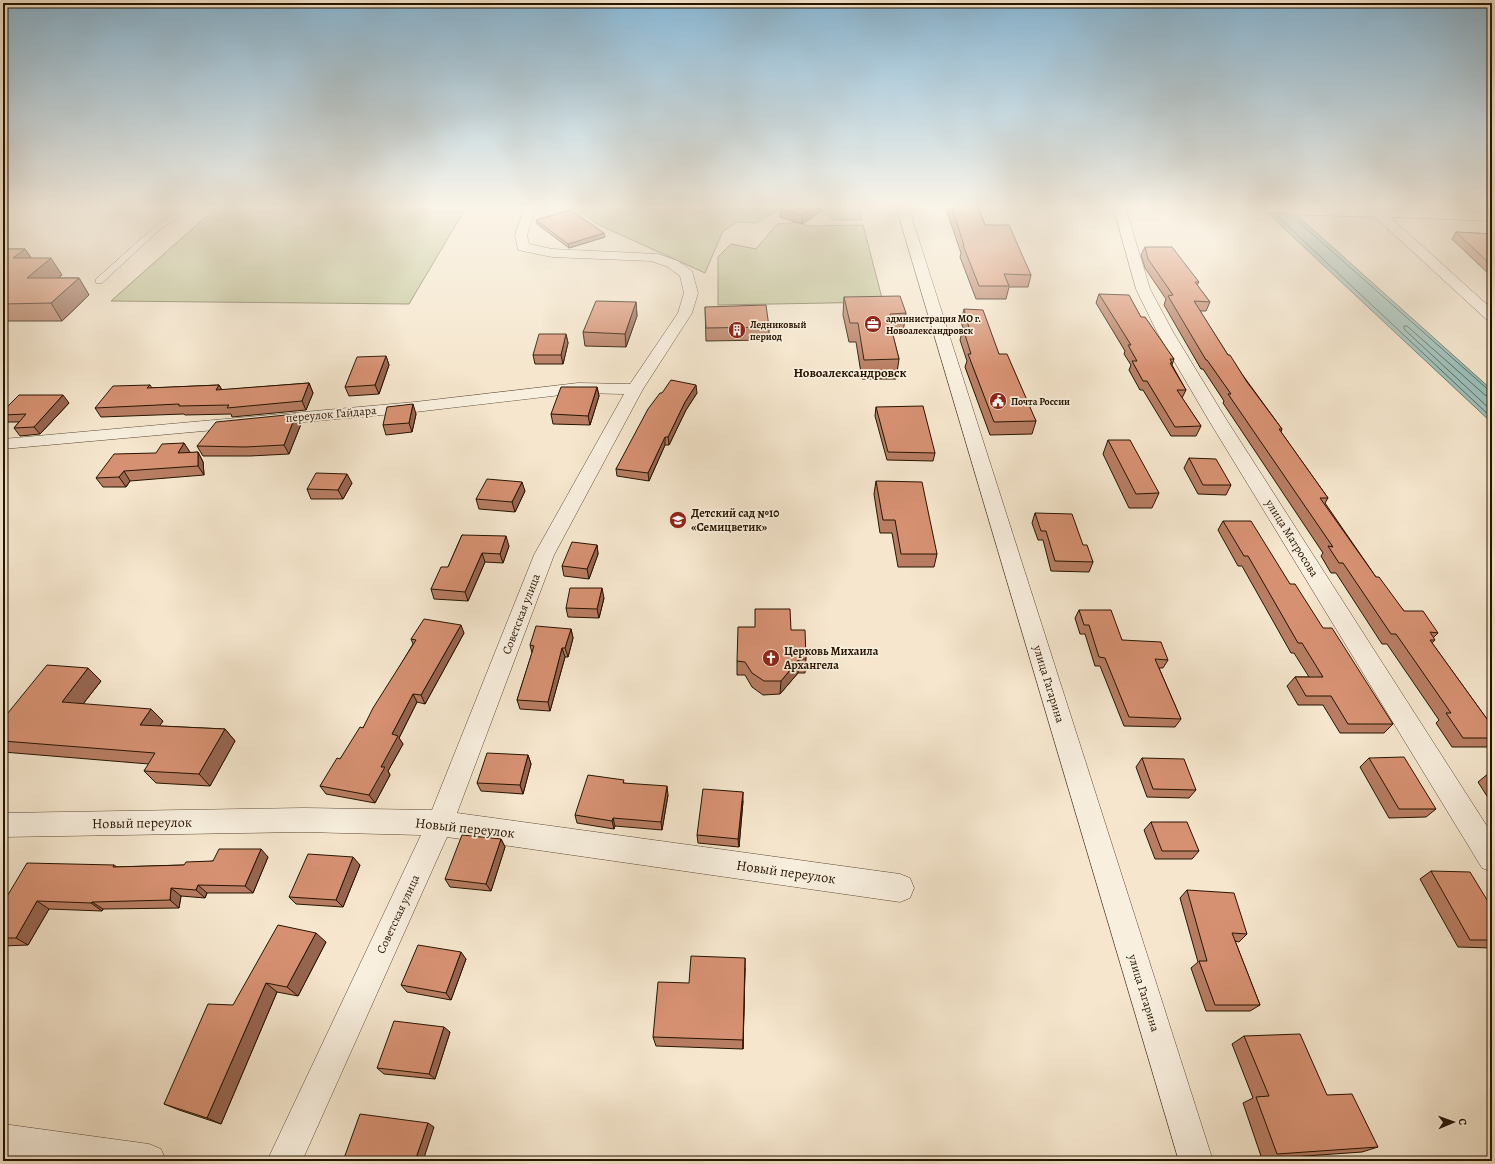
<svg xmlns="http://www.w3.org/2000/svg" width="1495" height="1164" font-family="Alegreya,serif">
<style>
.green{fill:#c0c495;stroke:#746c4a}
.water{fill:#9cbfba;stroke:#6d7b70}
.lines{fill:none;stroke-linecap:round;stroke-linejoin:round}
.shore{stroke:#626a5d;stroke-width:1}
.lane-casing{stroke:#5a4833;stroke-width:1}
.street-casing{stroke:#5a4833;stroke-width:1}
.lane{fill:#f8efde;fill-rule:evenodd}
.street{fill:#f8efde;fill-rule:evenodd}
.wall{fill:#b87d62;stroke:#271400}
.shaded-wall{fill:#966650;stroke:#271400}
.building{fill:#d69172;stroke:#271400}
.labels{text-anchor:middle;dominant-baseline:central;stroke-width:3.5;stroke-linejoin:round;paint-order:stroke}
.far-poi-label{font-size:10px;font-weight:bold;fill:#271400;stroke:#f8efde;text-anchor:start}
.street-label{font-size:12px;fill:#271400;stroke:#f8efde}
.poi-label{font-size:12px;font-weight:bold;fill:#271400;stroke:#f8efde;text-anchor:start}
.far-district-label{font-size:13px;font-weight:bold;fill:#271400;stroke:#f8efde}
.near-street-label{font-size:14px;fill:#271400;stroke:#f8efde}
</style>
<rect width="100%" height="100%" fill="#f5e6cd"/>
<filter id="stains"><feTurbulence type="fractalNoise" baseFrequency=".005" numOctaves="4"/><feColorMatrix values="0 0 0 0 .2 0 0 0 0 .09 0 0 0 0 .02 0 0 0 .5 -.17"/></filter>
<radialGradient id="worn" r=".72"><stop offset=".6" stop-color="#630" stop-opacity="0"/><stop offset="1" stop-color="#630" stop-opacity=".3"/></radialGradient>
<g class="green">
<polygon points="218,206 467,206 409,304 111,301"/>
<polygon points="571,206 784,206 756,223 738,222 723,231 705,273 599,225"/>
<polygon points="808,206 859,206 862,220 835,220 818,209"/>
<polygon points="800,222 807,226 863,225 883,302 718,305 718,257 731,244 756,249 777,224"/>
</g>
<polygon class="water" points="1260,206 1289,208 1492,390 1492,423"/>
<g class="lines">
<g class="shore">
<polyline points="1274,213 1492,418"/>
<polyline points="1291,215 1492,393"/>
<polyline points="1492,398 1485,395 1407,326 1404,326 1404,329 1492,411"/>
</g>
<defs>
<path id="lane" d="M186,206H194L158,231L102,283H96V279C125,254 152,225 186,206Z"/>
<g id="street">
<polygon points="525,206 537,206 527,235 529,244 552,249 658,254 678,261 692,271 698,293 692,313 643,389 554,555 457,813 900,874 910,878 914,888 910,898 900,902 447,837 302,1161 267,1161 421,835 304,832 3,837 3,813 304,808 432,810 534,555 624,394 578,393 415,412 3,449 3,439 415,402 578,383 630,384 678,313 684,293 680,276 668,267 651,261 552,257 518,250 515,235"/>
<polygon points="896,206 908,206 1213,1161 1179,1161"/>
<polygon points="1113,206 1125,206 1150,289 1173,332 1226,419 1492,834 1492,872 1482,868 1208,419 1157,332 1136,289"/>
<polygon points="1249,206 1291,206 1492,213 1492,221 1390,217 1492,309 1492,321 1487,320 1375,217 1309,215 1254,211 1250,210"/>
<polygon points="3,1124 149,1144 161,1149 166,1161 24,1161 3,1158"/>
</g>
</defs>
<use href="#lane" class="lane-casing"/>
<use href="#street" class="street-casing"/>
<use href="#lane" class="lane"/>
<use href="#street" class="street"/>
</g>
<g class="wall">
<polygon points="785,206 821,206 820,212 802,224 780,217 781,209"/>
<polygon points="945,206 978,206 985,225 1031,275 1028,287 1009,287 1006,299 976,299 960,257 961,253"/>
<polygon points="536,220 605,237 569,248 537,224"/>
<polygon points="1456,232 1492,234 1492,277 1452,239"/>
<polygon points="1145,247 1199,282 1197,285 1210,302 1206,311 1200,311 1228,355 1282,429 1281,432 1328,498 1325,503 1376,577 1404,611 1438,633 1433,638 1435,640 1432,643 1492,726 1492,744 1489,747 1452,747 1436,723 1439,720 1387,644 1382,644 1336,573 1331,573 1321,556 1323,553 1223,403 1224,401 1203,369 1201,369 1164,305 1166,299 1145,268 1141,255"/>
<polygon points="3,249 25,249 31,258 62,275 58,278 79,278 89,295 62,321 3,321"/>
<polygon points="1099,294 1141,317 1174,359 1172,365 1186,390 1182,398 1201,426 1196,436 1171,436 1143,390 1140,390 1129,370 1131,365 1124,354 1125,351 1096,303"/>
<polygon points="844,297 906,313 903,332 892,332 899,359 896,379 862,379 856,342 849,342 843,315"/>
<polygon points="636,302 637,316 626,347 585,346 583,332"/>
<polygon points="705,307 769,327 769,340 706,341"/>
<polygon points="964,309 999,354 1036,421 1032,434 990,435 965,367 967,361 960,340 963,328 961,322"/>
<polygon points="566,334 568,343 563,364 535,364 533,355"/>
<polygon points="386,356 389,365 379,394 349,396 345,387"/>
<polygon points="309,383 313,393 306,410 232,417 231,414 185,415 184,414 101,417 95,408 150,385 152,388 219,385 222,390"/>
<polygon points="597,387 599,396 590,425 553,424 551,414"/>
<polygon points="662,393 697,393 686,410 669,445 665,445 649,481 617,476 616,469"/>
<polygon points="69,403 40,434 20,436 14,428 19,422 5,422 3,420 3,411"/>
<polygon points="876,407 935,453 933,461 887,460 875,416"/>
<polygon points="416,414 412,432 386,435 383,425"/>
<polygon points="301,424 289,454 250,456 203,456 197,446"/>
<polygon points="1108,440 1159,493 1152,508 1129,508 1103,454"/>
<polygon points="184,443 189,453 198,452 203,462 204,475 130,481 126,487 103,487 96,478"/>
<polygon points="1189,458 1231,485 1226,495 1198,494 1184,468"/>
<polygon points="876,481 937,554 934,567 898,567 892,533 880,533 874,494"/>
<polygon points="352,483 343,499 311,499 307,489"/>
<polygon points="525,491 515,512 479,509 476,499"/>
<polygon points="1035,513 1083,545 1093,562 1089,572 1051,571 1043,540 1038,540 1032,523"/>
<polygon points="1223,521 1290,584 1393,724 1384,733 1340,733 1323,705 1298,705 1287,686 1295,677 1309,677 1294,653 1291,653 1242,566 1238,566 1218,530"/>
<polygon points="462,535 509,546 503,563 485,562 468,601 434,599 431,589 448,567"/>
<polygon points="597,545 598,554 589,579 564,576 562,566"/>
<polygon points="604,598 599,618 568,617 566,608"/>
<polygon points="1079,610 1122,640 1168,660 1163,668 1159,668 1181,719 1175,727 1124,726 1100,666 1095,666 1085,634 1080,634 1075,618"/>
<polygon points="571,629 573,638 568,657 565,657 550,711 520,709 517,700 532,653 530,645"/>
<polygon points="791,630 806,659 805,673 798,673 780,694 763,695 752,687 745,675 737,675 737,661"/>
<polygon points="464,633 425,704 417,702 399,738 403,744 388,771 390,775 375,803 326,794 320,786 363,728 413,644 411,639"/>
<polygon points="101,681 83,704 163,721 159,726 225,729 235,741 210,786 156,783 144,771 149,764 3,752 3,719"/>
<polygon points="528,755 531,764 523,794 481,791 477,783"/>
<polygon points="1142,758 1196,790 1189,798 1147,797 1136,767"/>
<polygon points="1369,758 1436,809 1426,817 1389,818 1360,767"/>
<polygon points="1489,773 1492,773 1492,804 1478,782"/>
<polygon points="624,783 668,795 662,830 615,826 614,829 577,823 575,815"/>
<polygon points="743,801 739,847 698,843 697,835"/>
<polygon points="1151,822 1199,851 1192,859 1155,859 1144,830"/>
<polygon points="501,839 505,847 491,891 450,887 445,879"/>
<polygon points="268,857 253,893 207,893 205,898 181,896 179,908 103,909 102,911 49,909 28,945 3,946 3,903 114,865 117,867 184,865 213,861"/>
<polygon points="360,865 343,907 296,904 289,897"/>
<polygon points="1431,871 1492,908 1492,948 1458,947 1420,879"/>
<polygon points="1187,890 1247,934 1239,942 1235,941 1260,1005 1250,1011 1206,1011 1191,968 1198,962 1180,898"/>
<polygon points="326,942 298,996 277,992 221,1124 179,1110 164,1104 233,1005"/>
<polygon points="466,959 451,1000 407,992 401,985"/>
<polygon points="745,968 743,1049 656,1046 653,1037"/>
<polygon points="450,1032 435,1079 384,1074 377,1068"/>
<polygon points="1244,1036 1327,1095 1378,1147 1362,1152 1262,1159 1243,1103 1253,1098 1232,1044"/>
</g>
<g class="shaded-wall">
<polygon points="817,206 821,206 820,212 802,224 802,215"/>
<polygon points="604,233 605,237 569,248 568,244"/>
<polygon points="25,249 36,265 13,258"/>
<polygon points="51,258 62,275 38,295 27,278"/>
<polygon points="79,278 89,295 62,321 51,303"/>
<polygon points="636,302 637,316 626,347 625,334"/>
<polygon points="566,334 568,343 563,364 561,355"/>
<polygon points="386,356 389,365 379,394 375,385"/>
<polygon points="309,383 313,393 306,410 302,401"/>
<polygon points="219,385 224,394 216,390"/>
<polygon points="696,385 697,393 686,410 669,445 668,437 685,402"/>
<polygon points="597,387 599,396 590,425 588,416"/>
<polygon points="63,395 69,403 40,434 34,427"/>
<polygon points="413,404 416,414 412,432 409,423"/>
<polygon points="296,414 301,424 289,454 284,445"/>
<polygon points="665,437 665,445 649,481 648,473"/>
<polygon points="184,443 190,452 184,462 178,453"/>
<polygon points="198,452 203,462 204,475 198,466"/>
<polygon points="124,471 130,481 126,487 119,477"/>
<polygon points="347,474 352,483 343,499 338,490"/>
<polygon points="522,482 525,491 515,512 512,502"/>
<polygon points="506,536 509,546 503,563 500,554"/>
<polygon points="597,545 598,554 589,579 587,569"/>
<polygon points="482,553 485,562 468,601 465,592"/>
<polygon points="602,588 604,598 599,618 597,609"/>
<polygon points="461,625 464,633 425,704 421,695"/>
<polygon points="571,629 573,638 568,657 565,648"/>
<polygon points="562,648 565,657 550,711 548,702"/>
<polygon points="799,659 798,673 780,694 781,681"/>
<polygon points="88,668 101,681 75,714 62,702"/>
<polygon points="413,694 417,702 399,738 403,744 388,771 390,775 375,803 369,795 381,767 392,734"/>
<polygon points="151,709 163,721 152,737 140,725"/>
<polygon points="225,729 235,741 210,786 199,774"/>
<polygon points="528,755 531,764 523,794 520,785"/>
<polygon points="667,786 668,795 662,830 661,822"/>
<polygon points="743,792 743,801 739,847 738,839"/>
<polygon points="613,818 615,826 614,829 612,821"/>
<polygon points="501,839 505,847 491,891 486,884"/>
<polygon points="261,849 268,857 253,893 245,886"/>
<polygon points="353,857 360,865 343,907 336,900"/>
<polygon points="198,885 207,893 205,898 196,890"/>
<polygon points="171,888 181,896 179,908 170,900"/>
<polygon points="37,901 49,909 28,945 16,938"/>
<polygon points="92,902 103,909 102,911 91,903"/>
<polygon points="316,933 326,942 298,996 287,987"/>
<polygon points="461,952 466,959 451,1000 446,993"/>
<polygon points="745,958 745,968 743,1049 743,1040"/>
<polygon points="266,983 277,992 221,1124 207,1118"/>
<polygon points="444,1027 450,1032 435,1079 429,1074"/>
<polygon points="428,1123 434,1127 423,1161 415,1161"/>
</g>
<g class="building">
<polygon points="785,206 817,206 802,215 781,209"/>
<polygon points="951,206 978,206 985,225 1009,225 1031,275 1004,274 1009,286 979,286 963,245 964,245"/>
<polygon points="571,210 604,233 568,244 536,220"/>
<polygon points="1456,232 1492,234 1492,266"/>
<polygon points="1145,247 1172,247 1199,282 1195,282 1210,302 1194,301 1228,355 1230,355 1247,382 1282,429 1279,429 1328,498 1320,498 1376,577 1379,577 1404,611 1423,611 1438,633 1430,632 1435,640 1430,640 1492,726 1492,738 1463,738 1446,713 1451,713 1396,634 1391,634 1343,563 1339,563 1328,546 1333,547 1228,394 1231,394 1207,360 1206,360 1168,296 1173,295 1148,259"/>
<polygon points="3,249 25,249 13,258 51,258 27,278 79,278 51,303 3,304"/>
<polygon points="1099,294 1129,295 1141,317 1145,317 1174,359 1170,359 1172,363 1170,363 1186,390 1177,390 1201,426 1175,427 1147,381 1143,381 1132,361 1137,361 1128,345 1131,345"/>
<polygon points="900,296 906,313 890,314 892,323 890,323 899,359 864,360 858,323 850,323 844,297"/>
<polygon points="596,301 636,302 625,334 583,332"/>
<polygon points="766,305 769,327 706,328 705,307"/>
<polygon points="964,309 983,310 999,354 1007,354 1036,421 994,422 968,354 971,354 963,328 969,328"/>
<polygon points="539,334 566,334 561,355 533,355"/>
<polygon points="386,356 375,385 345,387 357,357"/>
<polygon points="671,380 696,385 685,402 668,437 665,437 648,473 616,469 648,409 660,393 662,393"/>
<polygon points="309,383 302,401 227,408 229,405 179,406 179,404 95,408 113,386 150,385 147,388 219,385 216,390"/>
<polygon points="561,387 597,387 588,416 551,414"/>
<polygon points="19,395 63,395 34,427 14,428 26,414 3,415 3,411"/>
<polygon points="413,404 409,423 383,425 387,407"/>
<polygon points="923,406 935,453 888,452 876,407"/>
<polygon points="296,414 284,445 245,447 197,446 216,422"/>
<polygon points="1108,440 1130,440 1159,493 1136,494"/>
<polygon points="184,443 178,453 198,452 198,466 124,471 119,477 96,478 114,454 156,453 162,444"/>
<polygon points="1189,458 1216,459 1231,485 1203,485"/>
<polygon points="316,473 347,474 338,490 307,489"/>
<polygon points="487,479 522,482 512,502 476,499"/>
<polygon points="876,481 922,482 937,554 901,554 895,520 883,520"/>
<polygon points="1035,513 1072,514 1083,545 1087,545 1093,562 1055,561 1046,531 1041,531"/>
<polygon points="1223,521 1251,521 1290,584 1295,584 1323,628 1332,628 1393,724 1348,724 1331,696 1306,696 1295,677 1323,677 1302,643 1298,643 1248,556 1244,556"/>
<polygon points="462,535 506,536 500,554 482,553 465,592 431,589 441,567 448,567"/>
<polygon points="572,542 597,545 587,569 562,566"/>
<polygon points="570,588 602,588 597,609 566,608"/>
<polygon points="755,609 790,609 791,630 805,630 806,659 799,659 781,681 764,681 752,673 745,662 737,661 738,627 755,627"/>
<polygon points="1079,610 1111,610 1122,640 1161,642 1168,660 1155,659 1181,719 1129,717 1105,658 1099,657 1089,625 1084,625"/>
<polygon points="424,619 461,625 421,695 413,694 392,734 398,736 381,767 385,767 369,795 320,786 337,758 340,759 360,727 363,728 373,708 416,640 411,639"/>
<polygon points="536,626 571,629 565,648 562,648 548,702 517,700 534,646 530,645"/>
<polygon points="47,665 88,668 62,702 151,709 140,725 225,729 199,774 144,771 155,753 3,741 3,719"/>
<polygon points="487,753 528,755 520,785 477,783"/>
<polygon points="1404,757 1436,809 1399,809 1369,758"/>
<polygon points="1142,758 1184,759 1196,790 1153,789"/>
<polygon points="1489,773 1492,773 1492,778"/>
<polygon points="588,775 624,780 623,783 667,786 661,822 613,818 612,821 575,815"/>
<polygon points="703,789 743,792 738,839 697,835"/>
<polygon points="1151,822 1187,822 1199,851 1162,851"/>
<polygon points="462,835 501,839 486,884 445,879"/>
<polygon points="219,849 261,849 245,886 198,885 196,890 171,888 170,900 92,902 91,903 37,901 16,938 3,938 3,903 27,863 114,865 113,867 184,865 186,862 213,861"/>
<polygon points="308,854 353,857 336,900 289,897"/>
<polygon points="1431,871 1470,872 1492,908 1492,940 1470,940"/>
<polygon points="1187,890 1234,893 1247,934 1232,933 1260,1005 1215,1005 1199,961 1207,961"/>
<polygon points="278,925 316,933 287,987 266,983 207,1118 164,1104 208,1004 233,1005"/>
<polygon points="418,945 461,952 446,993 401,985"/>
<polygon points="691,956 745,958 743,1040 653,1037 658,982 689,983"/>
<polygon points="394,1021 444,1027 429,1074 377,1068"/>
<polygon points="1300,1034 1327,1095 1352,1094 1378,1147 1277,1154 1256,1097 1269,1096 1244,1036"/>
<polygon points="360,1114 428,1123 415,1161 343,1161"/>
</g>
<linearGradient id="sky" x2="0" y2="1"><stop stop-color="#89b8d6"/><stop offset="0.56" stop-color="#faf4e8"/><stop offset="1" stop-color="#faf4e8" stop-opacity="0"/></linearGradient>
<rect width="1495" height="369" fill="url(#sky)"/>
<defs>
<symbol id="office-disc" viewBox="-11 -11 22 22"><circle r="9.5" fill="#8f2418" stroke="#f8efde"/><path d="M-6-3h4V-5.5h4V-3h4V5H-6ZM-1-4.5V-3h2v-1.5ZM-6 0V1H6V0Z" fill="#fff"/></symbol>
<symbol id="building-disc" viewBox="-11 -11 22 22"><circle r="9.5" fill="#8f2418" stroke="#f8efde"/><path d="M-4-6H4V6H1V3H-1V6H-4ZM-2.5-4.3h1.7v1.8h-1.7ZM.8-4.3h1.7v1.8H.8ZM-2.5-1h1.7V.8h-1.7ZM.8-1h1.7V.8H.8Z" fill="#fff"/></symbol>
<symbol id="civic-disc" viewBox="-11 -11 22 22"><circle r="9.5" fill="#8f2418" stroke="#f8efde"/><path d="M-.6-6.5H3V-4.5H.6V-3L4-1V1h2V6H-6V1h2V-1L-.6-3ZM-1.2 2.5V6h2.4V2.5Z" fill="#fff"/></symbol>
<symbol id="school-disc" viewBox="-11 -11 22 22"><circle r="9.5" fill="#8f2418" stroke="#f8efde"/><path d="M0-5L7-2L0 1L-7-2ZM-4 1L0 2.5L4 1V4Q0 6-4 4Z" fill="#fff"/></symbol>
<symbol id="church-disc" viewBox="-11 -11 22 22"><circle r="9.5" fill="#8f2418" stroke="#f8efde"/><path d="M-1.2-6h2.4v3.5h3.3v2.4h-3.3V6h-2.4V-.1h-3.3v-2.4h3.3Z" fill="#fff"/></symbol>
</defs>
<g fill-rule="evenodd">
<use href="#office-disc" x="863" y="314" width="20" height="20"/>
<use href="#building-disc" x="727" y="320" width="20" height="20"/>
<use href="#civic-disc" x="988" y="391" width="20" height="20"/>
<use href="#school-disc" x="668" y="510" width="20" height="20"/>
<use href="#church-disc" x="761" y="648" width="20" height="20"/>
</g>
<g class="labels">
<g class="far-poi-label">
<text x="886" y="318">администрация МО г.<tspan x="886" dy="12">Новоалександровск</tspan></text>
<text x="750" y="324">Ледниковый<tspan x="750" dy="12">период</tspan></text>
<text x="1011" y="401">Почта России</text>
</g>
<g class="street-label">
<text transform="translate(331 414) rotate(-5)">переулок Гайдара</text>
<text transform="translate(1292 538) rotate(58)">улица Матросова</text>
<text transform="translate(521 614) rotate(-69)">Советская улица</text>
<text transform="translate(1049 684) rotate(73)">улица Гагарина</text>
<text transform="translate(398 914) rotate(-65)">Советская улица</text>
<text transform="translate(1144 993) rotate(73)">улица Гагарина</text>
</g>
<g class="poi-label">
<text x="691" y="513">Детский сад №10<tspan x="691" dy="14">«Семицветик»</tspan></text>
<text x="784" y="651">Церковь Михаила<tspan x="784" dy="14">Архангела</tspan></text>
</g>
<g class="far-district-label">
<text x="850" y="372">Новоалександровск</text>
</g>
<g class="near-street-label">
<text transform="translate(142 823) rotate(-1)">Новый переулок</text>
<text transform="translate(465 828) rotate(6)">Новый переулок</text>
<text transform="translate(786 872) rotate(8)">Новый переулок</text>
</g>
</g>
<rect width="1495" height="1164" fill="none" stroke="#f5e6cd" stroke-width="16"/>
<rect x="4" y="4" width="1487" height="1156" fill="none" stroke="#271400" stroke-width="2"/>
<rect x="8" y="8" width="1479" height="1148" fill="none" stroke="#271400"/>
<g transform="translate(1453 1122) rotate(88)" stroke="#f8efde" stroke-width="3" paint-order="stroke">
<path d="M0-3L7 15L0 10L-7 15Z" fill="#271400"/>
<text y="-6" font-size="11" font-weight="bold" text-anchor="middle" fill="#271400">С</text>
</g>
<rect width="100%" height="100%" filter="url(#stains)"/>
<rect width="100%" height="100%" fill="url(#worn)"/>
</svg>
